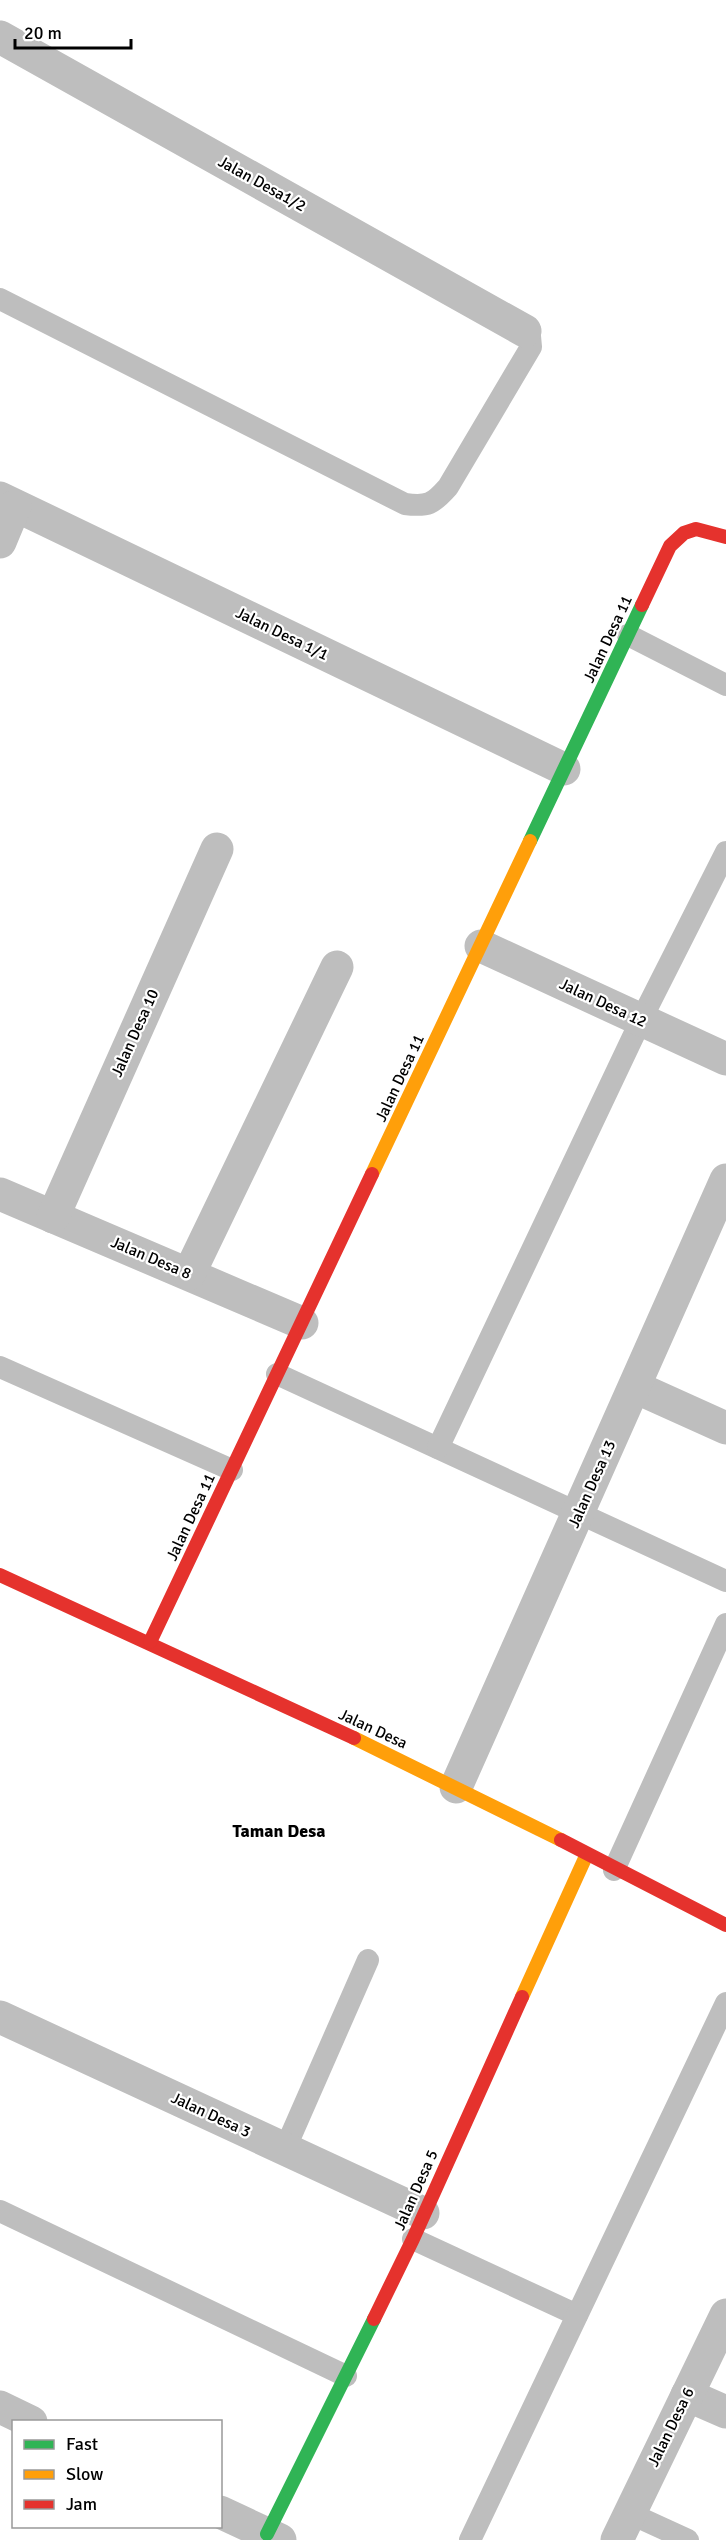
<svg xmlns="http://www.w3.org/2000/svg" width="726" height="2540" font-family="Signika,sans-serif">
<style>
.lines{fill:none;stroke-linecap:round;stroke-linejoin:round}
.lane{stroke:#bebebe;stroke-width:22}
.street{stroke:#bebebe;stroke-width:33}
.fast{stroke:#30b455;stroke-width:14}
.slow{stroke:#ff9f0a;stroke-width:14}
.jam{stroke:#e5322d;stroke-width:14}
.labels{text-anchor:middle;dominant-baseline:central;stroke-width:4.5;stroke-linejoin:round;paint-order:stroke}
.street-label{font-size:16px;fill:#000;stroke:#fff}
.neighbourhood-label{font-size:18px;font-weight:bold;fill:#000;stroke:#fff}
</style>
<rect width="100%" height="100%" fill="#fff"/>
<g class="lines">
<g class="lane">
<path d="M0,299L405,504C428,507 433,504 448,487L531,347L530,336L525,331"/>
<polyline points="628,635 726,685"/>
<polyline points="0,1367 232,1470"/>
<polyline points="277,1374 726,1581"/>
<polyline points="438,1448 641,1020 726,852"/>
<polyline points="614,1870 726,1624"/>
<polyline points="285,2149 368,1960"/>
<polyline points="0,2211 346,2376"/>
<polyline points="413,2239 577,2315"/>
<polyline points="629,2513 688,2540"/>
<polyline points="470,2540 726,2003"/>
</g>
<g class="street">
<polyline points="0,37 525,331"/>
<polyline points="0,498 564,769"/>
<polyline points="0,542 15,506"/>
<polyline points="481,946 726,1059"/>
<polyline points="0,1194 302,1323"/>
<polyline points="53,1217 217,849"/>
<polyline points="189,1274 337,967"/>
<polyline points="635,1387 726,1428"/>
<polyline points="456,1787 726,1180"/>
<polyline points="0,2017 423,2213"/>
<polyline points="687,2395 726,2412"/>
<polyline points="0,2407 31,2422"/>
<polyline points="220,2512 280,2540"/>
<polyline points="617,2540 726,2315"/>
</g>
<g class="fast">
<polyline points="530,841 642,605"/>
<polyline points="267,2534 374,2319"/>
</g>
<g class="slow">
<polyline points="372,1174 530,841"/>
<polyline points="354,1738 561,1840"/>
<polyline points="522,1997 587,1854"/>
</g>
<g class="jam">
<polyline points="642,605 670,546 684,533 696,529 726,537"/>
<polyline points="0,1575 354,1738"/>
<polyline points="150,1642 372,1174"/>
<polyline points="561,1840 726,1925"/>
<polyline points="374,2319 413,2239 522,1997"/>
</g>
</g>
<g class="labels">
<g class="street-label">
<text transform="translate(262 184) rotate(29)">Jalan Desa1/2</text>
<text transform="translate(282 634) rotate(26)">Jalan Desa 1/1</text>
<text transform="translate(608 639) rotate(-65)">Jalan Desa 11</text>
<text transform="translate(603 1003) rotate(25)">Jalan Desa 12</text>
<text transform="translate(135 1033) rotate(-66)">Jalan Desa 10</text>
<text transform="translate(400 1078) rotate(-65)">Jalan Desa 11</text>
<text transform="translate(151 1258) rotate(23)">Jalan Desa 8</text>
<text transform="translate(592 1484) rotate(-66)">Jalan Desa 13</text>
<text transform="translate(191 1517) rotate(-65)">Jalan Desa 11</text>
<text transform="translate(373 1729) rotate(25)">Jalan Desa</text>
<text transform="translate(211 2115) rotate(25)">Jalan Desa 3</text>
<text transform="translate(416 2190) rotate(-66)">Jalan Desa 5</text>
<text transform="translate(671 2427) rotate(-64)">Jalan Desa 6</text>
</g>
<g class="neighbourhood-label">
<text x="279" y="1831">Taman Desa</text>
</g>
</g>
<rect x="12" y="2420" width="210" height="108" fill="#ffffff" stroke="#999999" stroke-width="1.5"/>
<rect x="24" y="2440" width="30" height="9" fill="#30b455" stroke="#999999" stroke-width="1.5"/>
<text x="66" y="2450" font-size="18" fill="#000000">Fast</text>
<rect x="24" y="2470" width="30" height="9" fill="#ff9f0a" stroke="#999999" stroke-width="1.5"/>
<text x="66" y="2480" font-size="18" fill="#000000">Slow</text>
<rect x="24" y="2500" width="30" height="9" fill="#e5322d" stroke="#999999" stroke-width="1.5"/>
<text x="66" y="2510" font-size="18" fill="#000000">Jam</text>
<path d="M15 39v9h116v-9" fill="none" stroke="#000000" stroke-width="3"/>
<text x="24" y="39" font-size="18" fill="#000000" stroke="#ffffff" stroke-width="4.5" paint-order="stroke">20 m</text>
</svg>
